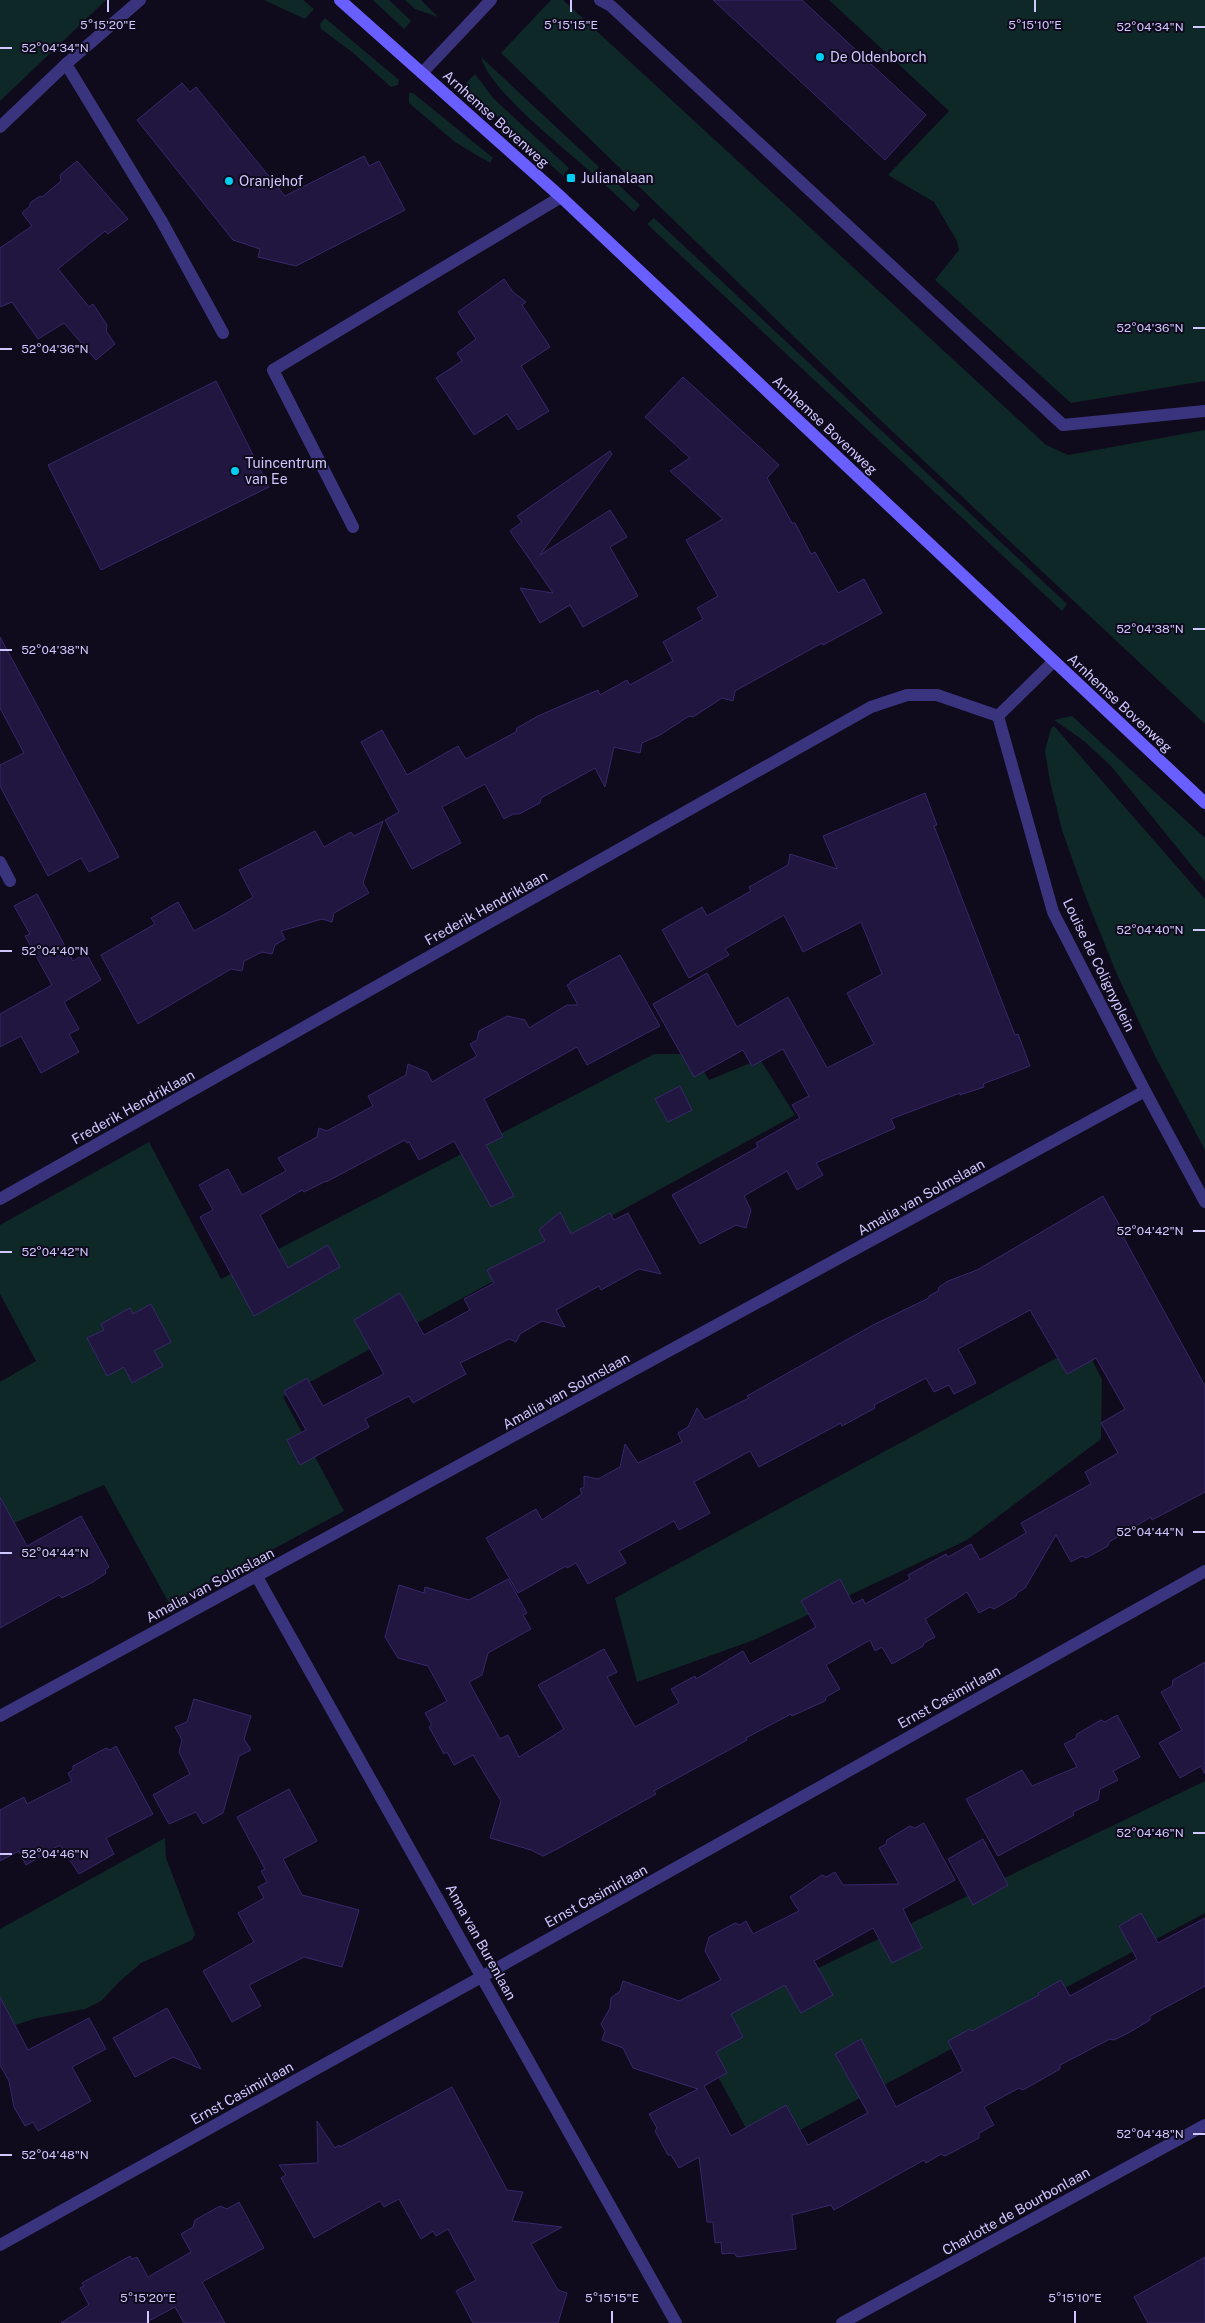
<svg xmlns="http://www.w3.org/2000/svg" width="1205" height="2323" font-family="'Public Sans',sans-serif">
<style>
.green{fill:#0e2727}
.building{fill:#20163f;stroke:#38276c}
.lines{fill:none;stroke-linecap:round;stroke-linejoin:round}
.service{stroke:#3a347e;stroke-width:12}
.minor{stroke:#3a347e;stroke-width:12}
.secondary{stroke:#695eff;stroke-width:12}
.ticks{fill:none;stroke:#d0c7ff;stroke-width:2}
.poi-dot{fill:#00cef2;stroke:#0f0b1d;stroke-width:2}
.labels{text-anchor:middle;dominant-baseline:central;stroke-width:4;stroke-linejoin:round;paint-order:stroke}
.poi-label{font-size:14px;fill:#d0c7ff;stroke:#0f0b1d;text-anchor:start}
.street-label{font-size:14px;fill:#d0c7ff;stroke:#0f0b1d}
.ticks-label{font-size:12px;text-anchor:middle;fill:#d0c7ff;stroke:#0f0b1d;stroke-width:4;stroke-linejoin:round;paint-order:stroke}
</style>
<rect width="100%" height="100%" fill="#0f0b1d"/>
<g class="green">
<polygon points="0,0 106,0 0,101"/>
<polygon points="264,0 303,0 314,9 305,19"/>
<polygon points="373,0 389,0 411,21 404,29"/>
<polygon points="405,0 421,0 438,17 415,9"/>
<polygon points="551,0 563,0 1046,445 1068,455 1205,430 1205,724 877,417 501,53"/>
<polygon points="829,0 1205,0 1205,381 1071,403 935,280 959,250 957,241 934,202 888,175 949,111"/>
<polygon points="325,18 399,80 398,85 391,87 352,52 321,29 320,24"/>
<path d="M481,57L599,167L593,174C565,149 489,90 481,57Z"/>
<polygon points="475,74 494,99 569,168 563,176 463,86"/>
<polygon points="409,93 413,93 493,158 490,163 455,142 409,103"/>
<polygon points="606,173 640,205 634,212 600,180"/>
<polygon points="654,218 1067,604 1062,611 647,224"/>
<polygon points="1072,716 1205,838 1205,882 1111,766 1084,741 1054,720"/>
<polygon points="1054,726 1205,899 1205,1150 1155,1056 1116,972 1085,895 1062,830 1050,781 1045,751 1051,728"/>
<polygon points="654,1054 693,1054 709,1080 760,1059 795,1115 283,1397 344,1511 170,1605 104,1485 0,1529 0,1382 36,1361 0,1294 0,1225 149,1142 221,1279"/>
<polygon points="1084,1343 1102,1380 1101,1439 967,1540 754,1640 637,1682 615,1598"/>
<polygon points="1205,1781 1205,1913 759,2152 692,2029"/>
<polygon points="165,1838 166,1858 195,1934 192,1940 141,1963 120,1981 101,2001 85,2009 37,2018 0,2030 0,1929"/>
</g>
<g class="building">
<polygon points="713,0 802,0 926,115 885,160"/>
<polygon points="182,83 190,92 196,87 285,196 364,156 369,166 379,161 405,210 296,266 258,257 260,249 233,240 137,120"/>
<polygon points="77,161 128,219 108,234 105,231 58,269 89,307 93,304 107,325 106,331 115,344 96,360 64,323 38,339 12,302 0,307 0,248 32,226 22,213 30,206 30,203 40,196 42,197 61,181 60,175"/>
<polygon points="504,279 513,292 526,302 522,305 550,347 521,366 549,411 518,430 507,414 474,435 436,378 462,361 457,353 476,339 458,312"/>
<polygon points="683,377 779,465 767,478 792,523 795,523 811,554 815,552 838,593 864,579 882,613 823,645 822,643 735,691 733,701 722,698 693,717 689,716 660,735 642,743 640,753 614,747 605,787 595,768 541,798 540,803 519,814 513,814 504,819 485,784 442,807 461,843 412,869 385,820 399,812 361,742 382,730 407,775 458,746 466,759 516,732 517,728 538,716 598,690 600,695 627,680 630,685 673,661 663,642 703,619 697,608 718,596 686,540 723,519 670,471 690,458 645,417"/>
<polygon points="216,381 269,487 101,570 48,465"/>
<polygon points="610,451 612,454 540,555 610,510 627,537 610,547 638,596 583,627 570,605 540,623 520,588 553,593 510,531 522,522 517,516"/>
<polygon points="0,637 119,857 89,872 81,858 48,876 0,786 0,765 24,753 0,708"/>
<polygon points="925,793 937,825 934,826 959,891 1015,1035 1018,1034 1030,1066 983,1084 984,1087 960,1095 960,1093 891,1119 895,1128 816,1163 823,1175 797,1190 787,1171 744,1196 751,1210 746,1228 736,1225 700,1244 672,1195 758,1147 756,1143 800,1118 792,1105 809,1096 783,1049 752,1066 743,1050 694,1077 653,1004 707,973 737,1027 788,997 827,1068 874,1044 847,993 882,974 861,922 803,952 784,915 725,949 729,955 689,978 662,930 702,907 707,916 751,891 749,887 788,865 790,854 837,869 823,836"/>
<polygon points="383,821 363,883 369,893 334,913 332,922 322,919 281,931 285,939 275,945 272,954 262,952 244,961 242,971 231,969 138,1024 101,955 155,924 151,918 178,902 194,931 227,913 253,897 239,870 315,831 324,847 351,832 354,836"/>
<polygon points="37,894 73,961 86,953 101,980 64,1002 79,1029 69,1034 79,1052 41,1073 21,1036 0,1047 0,1014 52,985 25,936 30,934 14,906"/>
<polygon points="620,955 660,1026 587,1065 577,1047 484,1099 503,1137 486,1145 514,1196 491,1207 454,1141 419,1160 409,1142 407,1143 405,1140 326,1182 326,1181 304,1192 302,1190 260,1215 288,1268 328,1245 340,1267 254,1316 200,1217 213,1210 199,1185 228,1169 242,1195 286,1171 278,1158 317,1137 319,1128 327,1131 373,1106 368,1096 406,1075 408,1064 427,1072 432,1082 477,1056 470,1044 477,1040 479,1031 507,1016 525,1020 529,1028 567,1005 578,1005 567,985 571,983 570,982"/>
<polygon points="680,1086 692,1110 668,1122 655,1099"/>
<polygon points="1103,1196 1121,1228 1119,1229 1205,1386 1205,1492 1152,1520 1151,1517 1109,1542 1108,1546 1086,1558 1082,1556 1071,1562 1056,1535 1025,1588 1017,1593 1016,1596 994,1609 990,1607 979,1613 967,1592 925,1619 935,1637 924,1643 923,1646 892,1664 882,1647 875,1651 870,1640 826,1665 840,1689 826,1697 825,1701 792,1716 791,1714 746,1738 747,1740 654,1791 656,1794 559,1848 543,1856 531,1850 490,1838 501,1801 473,1755 454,1765 447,1752 444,1754 429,1727 432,1725 425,1713 447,1701 428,1666 398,1658 385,1637 399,1585 424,1593 425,1587 469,1600 508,1579 527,1613 523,1615 531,1629 488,1653 482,1675 469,1682 500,1739 508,1735 519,1757 564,1729 538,1685 604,1649 617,1672 607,1677 635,1727 679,1703 671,1689 695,1676 696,1679 743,1651 750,1664 816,1627 801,1601 840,1579 853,1604 863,1599 865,1604 910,1579 908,1575 946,1554 948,1557 971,1544 980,1560 1026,1533 1021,1523 1091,1484 1085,1472 1118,1453 1101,1423 1125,1409 1096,1358 1067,1374 1030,1310 958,1349 976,1383 954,1394 949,1385 934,1392 926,1378 874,1405 875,1408 842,1426 841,1423 759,1467 750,1451 694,1482 710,1513 679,1530 674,1521 619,1551 626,1563 588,1584 576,1563 567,1568 566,1566 518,1593 486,1538 536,1509 542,1520 582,1494 580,1489 584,1487 584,1476 598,1479 620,1467 625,1444 638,1463 682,1442 678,1433 688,1427 697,1408 705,1420 749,1398 747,1396 873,1325 929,1298 929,1296 938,1291 939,1287 948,1281 977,1270"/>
<polygon points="560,1212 571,1234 610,1213 614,1220 628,1213 661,1274 639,1269 601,1290 599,1286 556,1310 565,1327 542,1321 520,1334 516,1342 509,1339 460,1363 466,1374 413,1403 409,1396 365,1419 369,1427 300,1465 287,1440 306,1430 284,1391 307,1378 323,1406 384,1374 354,1320 400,1293 424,1335 470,1310 464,1299 494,1283 487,1270 545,1241 539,1230"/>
<polygon points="151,1304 171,1342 154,1351 163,1366 132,1383 124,1367 107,1376 87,1338 104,1330 101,1324 130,1308 133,1314"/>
<polygon points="0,1497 27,1546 81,1516 109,1567 105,1570 106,1573 93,1582 62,1598 59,1595 0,1628"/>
<polygon points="1205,1662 1205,1774 1201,1766 1180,1778 1159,1743 1182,1730 1161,1692 1172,1686 1173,1680"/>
<polygon points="194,1699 251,1716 244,1739 251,1750 239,1756 223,1813 203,1824 196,1812 169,1824 153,1795 190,1774 179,1752 182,1740 175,1727 187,1722"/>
<polygon points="1117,1715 1140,1757 1113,1771 1118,1780 1100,1789 1098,1800 1073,1812 1074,1815 998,1856 966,1799 1022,1770 1032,1786 1077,1767 1064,1744 1076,1738 1077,1734 1101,1720 1105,1722"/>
<polygon points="116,1746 153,1814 106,1838 114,1854 79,1874 60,1845 26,1865 19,1851 0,1861 0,1810 24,1797 27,1804 72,1781 68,1773 73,1770 73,1766 106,1748 110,1750"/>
<polygon points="289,1789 317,1841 283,1859 302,1895 359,1910 342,1967 304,1957 249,1985 261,2006 232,2022 203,1971 254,1942 238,1913 264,1898 258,1887 267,1882 261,1871 265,1869 237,1817"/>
<polygon points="924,1823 955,1880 903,1909 922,1948 892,1963 873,1928 814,1961 833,1995 801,2013 785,1985 731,2014 743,2037 716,2052 727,2073 704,2086 731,2136 786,2105 808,2145 868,2113 835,2054 861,2039 896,2107 930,2089 963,2071 948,2041 970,2029 972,2031 1039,1995 1038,1993 1061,1980 1070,1996 1137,1959 1119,1926 1141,1913 1158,1943 1205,1918 1205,1986 1150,2016 1150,2020 1130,2032 1114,2040 1110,2039 1060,2065 1060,2069 1023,2090 1019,2088 984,2107 994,2125 979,2133 979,2138 945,2156 941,2154 926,2163 924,2160 834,2210 831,2205 792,2215 796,2249 737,2257 734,2253 722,2254 721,2242 715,2243 713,2222 707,2222 699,2157 679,2168 671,2155 668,2155 655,2131 657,2128 649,2114 698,2089 633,2068 623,2048 602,2040 605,2031 601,2024 610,2008 611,1998 620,1991 623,1981 679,2001 721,1980 705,1951 709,1937 735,1923 740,1925 746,1921 753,1934 799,1911 790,1897 822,1875 826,1877 835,1872 843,1885 899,1884 879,1848 886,1844 887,1840 910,1826 915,1828"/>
<polygon points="983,1839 1008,1885 973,1905 948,1859"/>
<polygon points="0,1997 28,2050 89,2018 106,2049 72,2067 91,2101 38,2131 33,2122 25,2126 14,2107 9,2081 0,2065"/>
<polygon points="167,2008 201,2069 173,2057 135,2077 113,2038"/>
<polygon points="452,2087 507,2190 523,2192 512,2221 562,2227 531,2244 558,2290 567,2293 558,2323 473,2323 456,2291 476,2280 448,2229 436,2236 433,2231 421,2239 399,2199 384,2207 380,2201 314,2238 281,2178 286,2175 279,2165 318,2163 317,2121 335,2148 339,2145 340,2147"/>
<polygon points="239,2202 264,2248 202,2282 225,2323 184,2323 175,2307 145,2323 61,2323 89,2305 80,2288 84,2286 82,2283 130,2256 132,2259 137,2257 148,2277 191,2252 181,2234 193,2227 195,2220 220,2206 227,2209"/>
<polygon points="1205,2257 1205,2323 1148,2323 1134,2297"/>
</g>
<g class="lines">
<g class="service">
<polyline points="66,64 161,220 223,333"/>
<polyline points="353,527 273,370 561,197"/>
</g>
<g class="minor">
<polyline points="600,0 611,6 1063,425 1205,411"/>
<polyline points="422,73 491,0"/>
<polyline points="0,127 66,64 140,0"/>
<polyline points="998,716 1053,912 1145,1091 1205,1202"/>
<polyline points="998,716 1054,661"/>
<polyline points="0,862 10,881"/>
<polyline points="0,1199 871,707 907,695 937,695 998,716"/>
<polyline points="257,1577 676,2323"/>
<polyline points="0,1716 1145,1091"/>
<polyline points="0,2245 483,1976 1205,1571"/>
<polyline points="842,2323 1205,2125"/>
</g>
<polyline class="secondary" points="340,0 561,197 1205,803"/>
</g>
<path class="ticks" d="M108,0V12M571,0V12M1035,0V12M1193,27H1205M0,48H12M1193,328H1205M0,349H12M1193,629H1205M0,650H12M1193,930H1205M0,951H12M1193,1231H1205M0,1252H12M1193,1532H1205M0,1553H12M1193,1833H1205M0,1854H12M1193,2134H1205M0,2155H12M148,2311V2323M612,2311V2323M1075,2311V2323"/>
<g class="poi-dot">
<circle cx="820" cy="57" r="5"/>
<rect x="566" y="173" width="10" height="10" rx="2.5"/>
<circle cx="229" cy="181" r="5"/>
<circle cx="235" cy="471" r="5"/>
</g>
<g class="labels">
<g class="poi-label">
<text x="830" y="57">De Oldenborch</text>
<text x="581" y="178">Julianalaan</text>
<text x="239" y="181">Oranjehof</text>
<text x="245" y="463">Tuincentrum<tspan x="245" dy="16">van Ee</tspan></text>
</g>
<g class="street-label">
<text transform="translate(496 119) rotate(42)">Arnhemse Bovenweg</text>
<text transform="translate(825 425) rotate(43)">Arnhemse Bovenweg</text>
<text transform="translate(1120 703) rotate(43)">Arnhemse Bovenweg</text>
<text transform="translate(486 908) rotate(-29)">Frederik Hendriklaan</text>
<text transform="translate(1099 965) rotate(64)">Louise de Colignyplein</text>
<text transform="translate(133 1107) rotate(-29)">Frederik Hendriklaan</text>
<text transform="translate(921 1197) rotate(-29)">Amalia van Solmslaan</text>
<text transform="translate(566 1391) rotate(-29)">Amalia van Solmslaan</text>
<text transform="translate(210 1585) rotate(-28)">Amalia van Solmslaan</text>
<text transform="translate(949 1697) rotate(-29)">Ernst Casimirlaan</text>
<text transform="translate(596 1896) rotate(-29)">Ernst Casimirlaan</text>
<text transform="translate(481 1942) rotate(61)">Anna van Burenlaan</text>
<text transform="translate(242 2093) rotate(-29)">Ernst Casimirlaan</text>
<text transform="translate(1016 2211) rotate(-29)">Charlotte de Bourbonlaan</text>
</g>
</g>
<g class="ticks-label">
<text x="108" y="29">5°15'20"E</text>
<text x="571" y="29">5°15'15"E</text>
<text x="1035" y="29">5°15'10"E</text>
<text x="1150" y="31">52°04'34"N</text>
<text x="55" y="52">52°04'34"N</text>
<text x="1150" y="332">52°04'36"N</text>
<text x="55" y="353">52°04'36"N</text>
<text x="1150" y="633">52°04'38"N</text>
<text x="55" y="654">52°04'38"N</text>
<text x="1150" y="934">52°04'40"N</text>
<text x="55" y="955">52°04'40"N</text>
<text x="1150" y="1235">52°04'42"N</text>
<text x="55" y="1256">52°04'42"N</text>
<text x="1150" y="1536">52°04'44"N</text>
<text x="55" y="1557">52°04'44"N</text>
<text x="1150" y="1837">52°04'46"N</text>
<text x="55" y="1858">52°04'46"N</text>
<text x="1150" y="2138">52°04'48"N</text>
<text x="55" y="2159">52°04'48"N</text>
<text x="148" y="2302">5°15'20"E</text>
<text x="612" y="2302">5°15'15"E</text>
<text x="1075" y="2302">5°15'10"E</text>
</g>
</svg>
